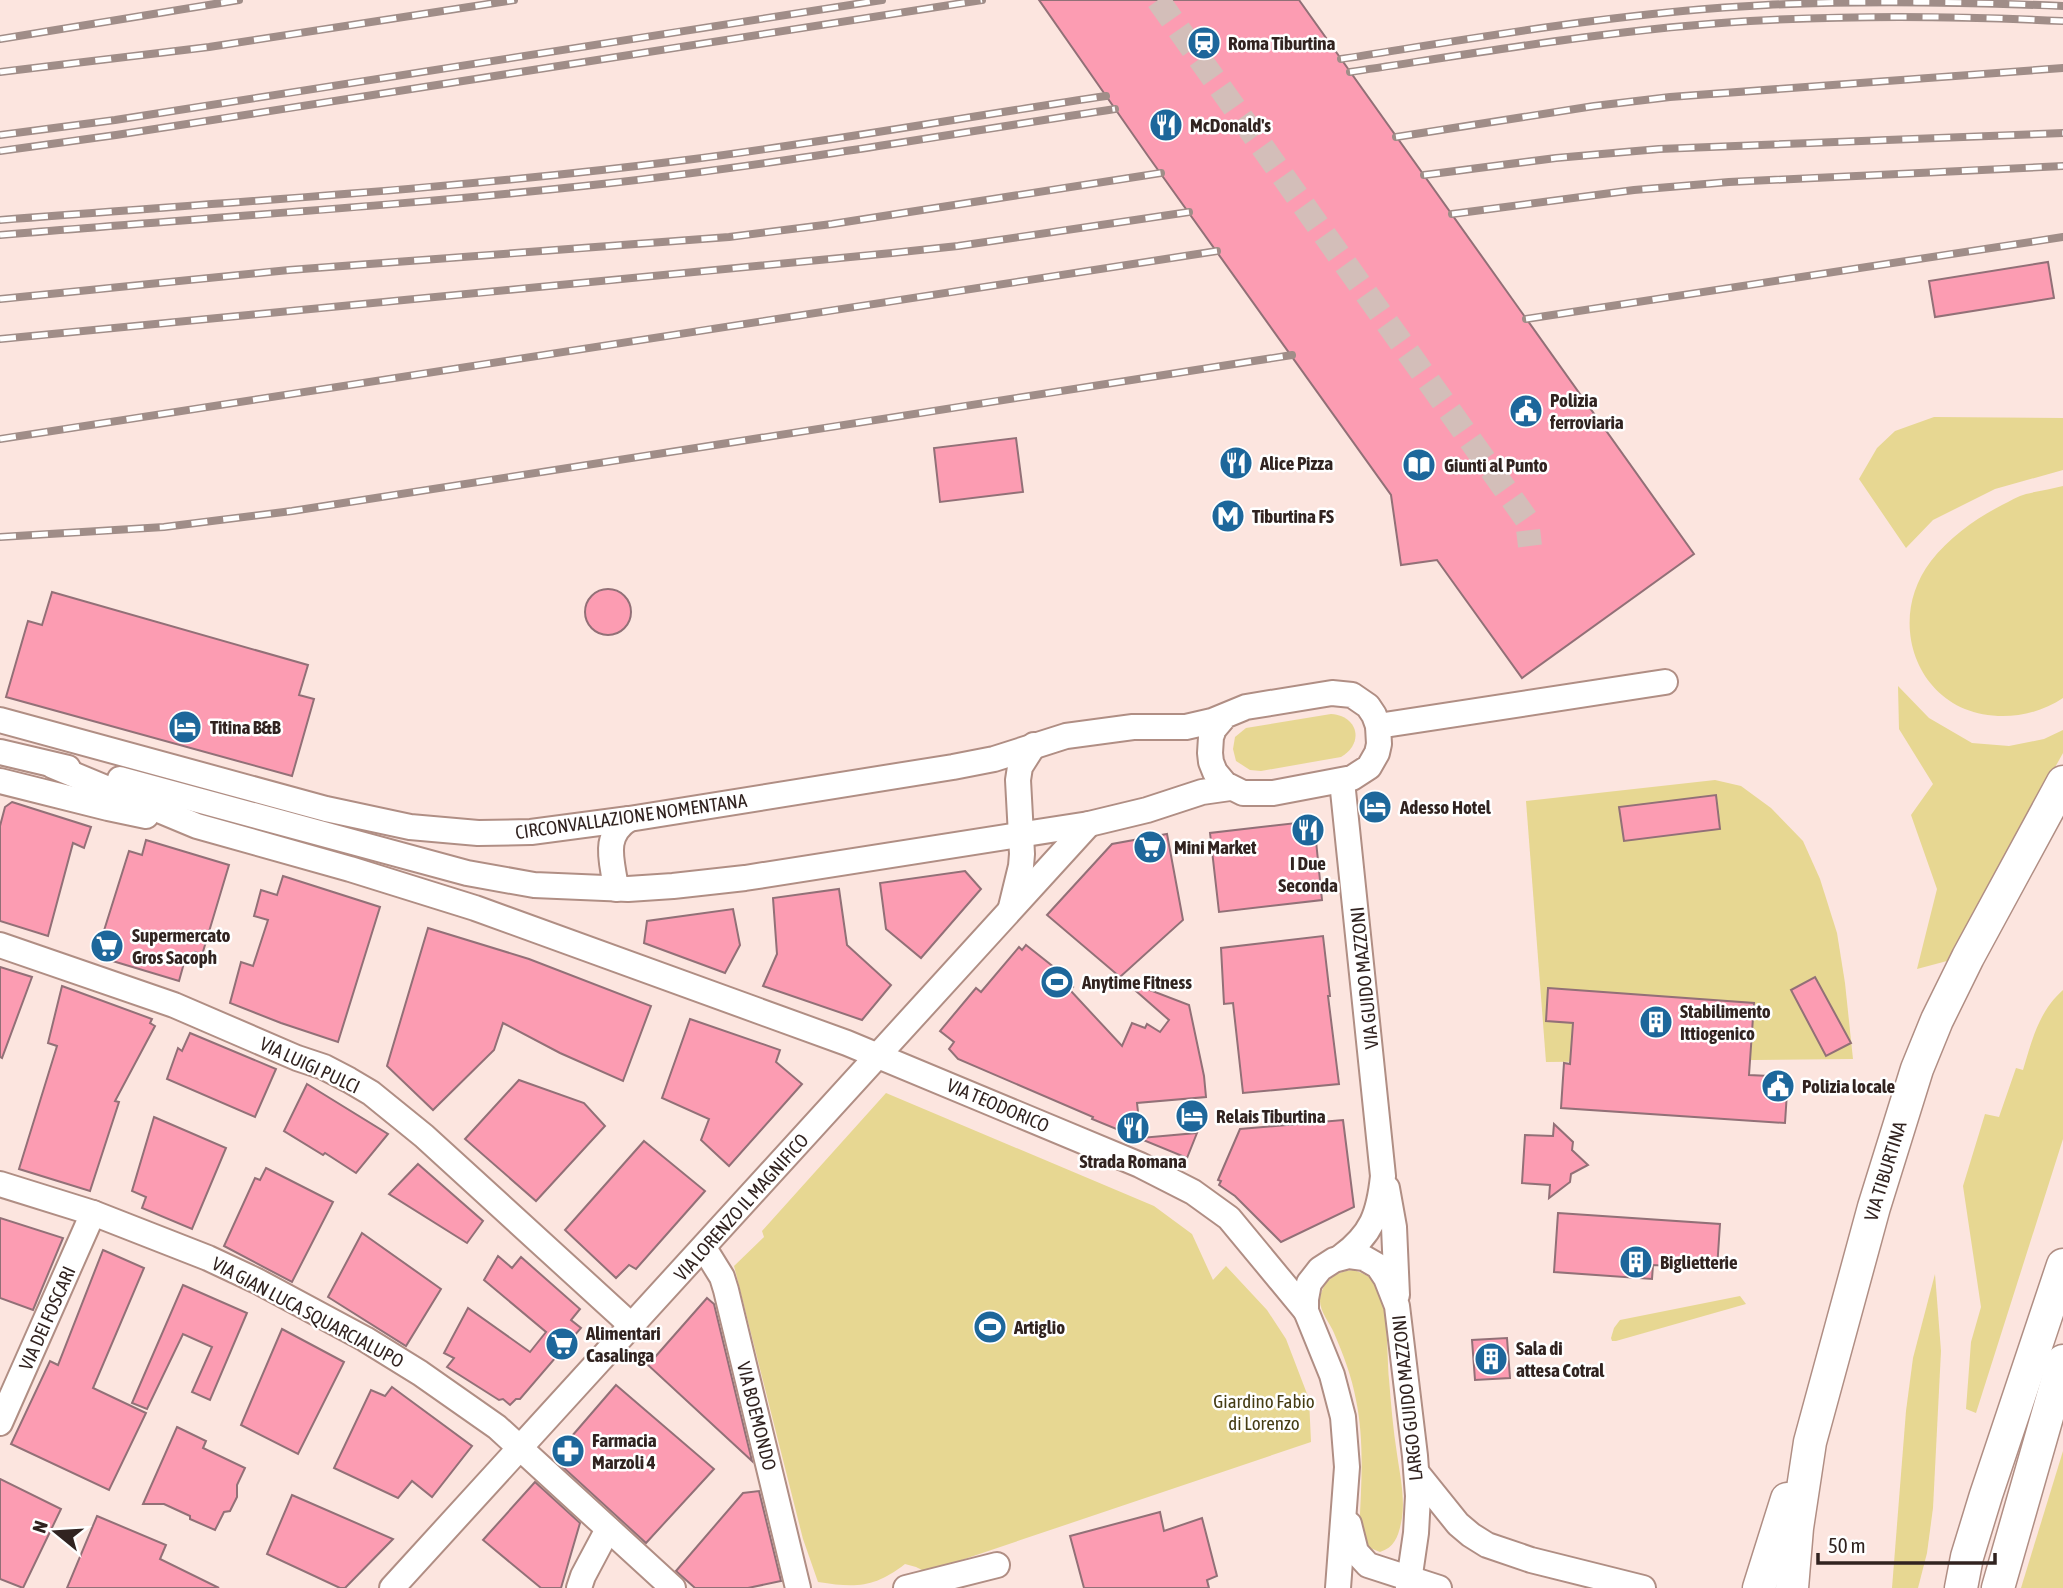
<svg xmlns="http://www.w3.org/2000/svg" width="2063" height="1588" font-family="'Asap Condensed',sans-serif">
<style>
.green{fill:#e7d792}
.building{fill:#fc9cb2;stroke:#927077;stroke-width:2}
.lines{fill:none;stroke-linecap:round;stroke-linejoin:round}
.minor-tunnel{stroke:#d3beb9;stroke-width:24;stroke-dasharray:24 12;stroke-linecap:butt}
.minor-casing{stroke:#b08e84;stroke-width:28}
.major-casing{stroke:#b08e84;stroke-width:35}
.minor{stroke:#fff;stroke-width:24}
.major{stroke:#fff;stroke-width:32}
.rail-casing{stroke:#a08d88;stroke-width:8}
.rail{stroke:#fff;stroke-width:5;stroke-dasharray:16;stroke-linecap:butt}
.labels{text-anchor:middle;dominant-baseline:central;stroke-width:5;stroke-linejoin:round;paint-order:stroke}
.poi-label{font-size:19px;font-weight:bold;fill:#312320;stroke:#fff;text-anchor:start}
.street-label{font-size:19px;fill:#312320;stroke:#fff}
.park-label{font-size:19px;fill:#453c14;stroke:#fff}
</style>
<rect width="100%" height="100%" fill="#fce5df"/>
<g class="green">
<polygon points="1934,417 2063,418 2063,470 1995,489 1933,520 1906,548 1859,479 1877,448 1895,431"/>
<path d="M2063,486V698C2044,711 2020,717 1998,716C1918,713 1884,622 1931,561C1950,537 1975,519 2002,505C2010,501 2018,496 2026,494C2038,491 2051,489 2063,486Z"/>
<polygon points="1898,686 1929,718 1972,743 2009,746 2044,739 2063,730 2063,753 1947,961 1917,969 1937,889 1911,815 1933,784 1899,729"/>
<path d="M1331,714C1359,716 1364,744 1341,757L1261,771L1250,770L1236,761L1233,749L1235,737L1246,728Z"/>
<polygon points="1715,780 1741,786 1771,808 1803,841 1820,879 1837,933 1845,983 1853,1059 1546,1062 1526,801"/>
<path d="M2063,990V1139L1976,1413L1966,1409L1971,1342L1981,1307L1963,1186L1985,1114L1999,1117L2016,1068L2023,1070C2032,1040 2039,1011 2063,990Z"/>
<path d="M886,1093L1154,1206L1192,1234L1213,1280L1226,1266L1267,1310L1286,1339L1309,1399L1311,1442L926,1572L916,1567L905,1564C874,1588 856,1588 818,1582L803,1539L734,1266L764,1237L762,1231Z"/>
<path d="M1353,1270C1364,1273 1374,1278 1379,1288C1388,1306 1387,1356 1389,1379C1391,1404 1393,1429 1397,1454C1400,1475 1405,1497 1402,1518C1399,1534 1396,1547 1380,1552L1365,1546L1359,1534C1361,1490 1365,1443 1356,1400C1352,1377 1343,1354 1334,1333C1330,1323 1319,1311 1320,1299C1322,1281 1337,1271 1353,1270Z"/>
<polygon points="1935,1274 1941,1351 1933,1508 1927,1553 1918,1588 1892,1588 1906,1411 1913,1358"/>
<polygon points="1740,1296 1746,1304 1616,1341 1612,1341 1611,1338 1614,1328 1620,1320"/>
<polygon points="2063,1451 2063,1588 2021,1588"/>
</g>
<g class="building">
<polygon points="1039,0 1299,0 1694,554 1522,678 1437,560 1401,565 1391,495 1148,156"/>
<polygon points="2048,262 2054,298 1935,317 1929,281"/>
<polygon points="1016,438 1023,492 940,502 934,448"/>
<circle cx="608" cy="612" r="23"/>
<polygon points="52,592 308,665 299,695 314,699 292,776 6,697 28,621 42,625"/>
<polygon points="1716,795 1720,829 1624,841 1619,807"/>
<polygon points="12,802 91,827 84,848 73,843 48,936 0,921 0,826 5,807"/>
<polygon points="1314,821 1322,900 1219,912 1210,833"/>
<polygon points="1167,834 1183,920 1120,977 1047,915 1112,844"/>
<polygon points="146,840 229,865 202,955 195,952 188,964 184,963 179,981 96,956 129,851 142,855"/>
<polygon points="965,871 981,889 921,958 886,929 880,883"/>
<polygon points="283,876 380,907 338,1042 281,1023 230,1003 241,962 253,966 268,920 254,916 261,890 277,895"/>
<polygon points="839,889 847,945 891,985 862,1020 763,986 777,954 773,898"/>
<polygon points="733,909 740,945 725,973 644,943 647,921"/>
<polygon points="428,928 529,959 651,1006 623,1081 560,1053 503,1023 494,1050 433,1110 387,1066"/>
<polygon points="1323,936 1330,996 1328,996 1339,1084 1243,1093 1233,1003 1224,1004 1221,948"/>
<polygon points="1026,945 1055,968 1073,987 1070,990 1122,1046 1132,1023 1145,1028 1147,1024 1160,1032 1169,1020 1128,984 1129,982 1189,1005 1204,1076 1206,1097 1137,1103 1141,1138 1197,1133 1187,1158 1092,1119 1093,1117 958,1059 949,1049 954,1042 940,1031 976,988 981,992 1019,947 1022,950"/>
<polygon points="0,967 32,977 2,1058 0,1057"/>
<polygon points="1815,977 1851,1043 1826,1056 1791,990"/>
<polygon points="62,986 152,1019 150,1023 155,1026 115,1101 119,1102 90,1191 19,1169 57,1046 48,1043"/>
<polygon points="1548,988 1754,1003 1749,1075 1788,1077 1785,1123 1561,1108 1564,1063 1570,1064 1573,1023 1546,1021"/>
<polygon points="690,1019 780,1050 776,1062 802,1084 729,1166 701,1140 709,1119 662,1098"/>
<polygon points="190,1033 276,1069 255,1117 167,1079 178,1048 182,1051"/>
<polygon points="519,1080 584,1103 605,1126 536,1201 465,1139"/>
<polygon points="307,1084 388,1134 356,1173 325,1153 323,1155 284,1131"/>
<polygon points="154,1117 226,1148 192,1229 142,1208 146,1197 132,1191"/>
<polygon points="1343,1120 1354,1207 1281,1242 1235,1196 1219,1185 1221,1181 1218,1180 1240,1129"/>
<polygon points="1554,1124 1573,1142 1572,1150 1588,1165 1571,1174 1570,1182 1549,1198 1550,1185 1522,1183 1525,1135 1553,1136"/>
<polygon points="644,1141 705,1191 636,1269 629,1265 616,1278 565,1230"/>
<polygon points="418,1164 483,1221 467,1243 389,1194"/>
<polygon points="266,1168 333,1202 292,1282 224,1246 255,1178 260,1180"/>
<polygon points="1558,1213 1720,1224 1717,1269 1653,1265 1652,1279 1554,1272"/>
<polygon points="0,1218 63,1238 33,1310 0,1298"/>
<polygon points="362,1233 441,1289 406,1346 328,1297"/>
<polygon points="103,1250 144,1268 93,1388 146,1413 109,1490 11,1444 50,1361 58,1365"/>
<polygon points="498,1256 512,1268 521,1257 580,1309 571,1320 581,1328 520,1399 516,1399 510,1405 503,1399 499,1400 447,1367 454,1358 444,1353 468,1308 530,1352 546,1332 484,1280"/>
<polygon points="183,1285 247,1313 210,1400 192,1392 212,1347 183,1334 147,1409 132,1403"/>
<polygon points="707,1298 714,1304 752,1461 648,1365"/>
<polygon points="282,1329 344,1362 298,1454 241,1425"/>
<polygon points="1507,1338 1510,1378 1475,1380 1472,1340"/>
<polygon points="616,1385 714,1469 646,1543 553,1458"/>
<polygon points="392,1387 472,1446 432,1497 412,1481 398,1498 334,1468 371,1390 385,1396"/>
<polygon points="177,1427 206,1441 203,1448 245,1468 237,1485 237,1497 230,1511 224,1512 215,1530 190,1519 190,1516 164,1504 143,1504"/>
<polygon points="0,1479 61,1509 23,1588 0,1579"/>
<polygon points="535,1482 580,1523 561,1588 541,1588 483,1540"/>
<polygon points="759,1491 781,1581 748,1588 695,1588 676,1571 743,1493"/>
<polygon points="292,1495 393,1539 345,1588 340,1588 267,1554"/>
<polygon points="1160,1512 1164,1531 1202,1518 1217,1576 1207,1580 1209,1588 1084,1588 1070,1536"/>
<polygon points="97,1516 166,1545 160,1559 219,1588 67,1588"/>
</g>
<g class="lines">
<polyline class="minor-tunnel" points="1158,0 1527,520 1530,546"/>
<defs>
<g id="minor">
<polyline points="0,720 326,809 410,827 478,833 531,832 629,819 953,767 994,759 1066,736 1133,727 1186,727 1212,721 1246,707 1332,693 1352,695 1368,706 1374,715 1378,726 1379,744 1377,753 1369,767 1352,778 1273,793 1243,793 1225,784 1215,772 1211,762 1210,753 1211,737 1214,729 1225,716"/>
<polyline points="1378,726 1665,682"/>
<polyline points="0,752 68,768"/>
<polyline points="53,766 197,826 350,869 475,908 847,1043 1140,1165 1193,1192 1229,1218 1306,1311"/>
<polyline points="120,779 467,873 534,885 628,889 673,886 745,878 1089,824 1147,810 1202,792 1230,788"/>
<polyline points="0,781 108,808 146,816"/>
<path d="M616,889C613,862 601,837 629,819"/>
<polyline points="1011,907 1021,866 1022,854 1018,780 1020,767 1034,745"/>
<polyline points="0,945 174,1005 297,1058 324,1067 349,1080 371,1093 424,1136 632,1326"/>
<polyline points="0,1184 93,1213 208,1258 257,1281 365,1339 420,1373 497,1427 673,1588"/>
<polyline points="1387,1188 1394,1227 1397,1295"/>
<polyline points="704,1248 722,1277 726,1290 798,1588"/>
<path d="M1341,1257C1372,1234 1379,1214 1383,1176L1342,781"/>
<polyline points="0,1423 93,1213"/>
<polyline points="1417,1473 1458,1524 1471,1535 1487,1545 1531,1560 1643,1588"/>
<polyline points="1349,1524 1356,1552 1368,1565 1439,1588"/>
<polyline points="392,1588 1089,824"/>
<polyline points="579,1588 583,1576 608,1529"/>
<polyline points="906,1588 997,1565"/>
<polyline points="1338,1588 1347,1467 1343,1417 1332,1375 1306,1311 1306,1299 1309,1283 1320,1269 1334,1260 1349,1256 1364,1258 1378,1266 1386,1278 1397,1306 1415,1456 1418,1496 1416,1533 1408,1588"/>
</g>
<g id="major">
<polyline points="1759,1588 1787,1499"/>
<polyline points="1792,1588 1797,1528 1810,1442 1874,1207 1917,1069 1937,1020 1968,957 2063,782"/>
<polyline points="1961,1588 1967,1557 1986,1495 2063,1265"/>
<polyline points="1998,1588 2063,1361"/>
</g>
</defs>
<use href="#minor" class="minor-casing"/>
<use href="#major" class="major-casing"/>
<use href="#minor" class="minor"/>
<use href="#major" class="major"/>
<defs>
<g id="rail">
<polyline points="0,39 239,0"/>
<path d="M1341,59C1482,37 1623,12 1766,5C1865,0 1964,2 2063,6"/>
<polyline points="0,72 209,47 514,0"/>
<path d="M1350,72C1483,52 1616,29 1750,21C1854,15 1959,16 2063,21"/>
<polyline points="0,135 115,120 882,0"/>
<polyline points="1396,137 1594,106 1670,97 2063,68"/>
<polyline points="0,151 116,135 982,0"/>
<polyline points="1424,175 1556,158 1659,149 2063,133"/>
<polyline points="1452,214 1634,190 1729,182 2063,166"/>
<path d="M0,220C229,202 458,189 686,160C826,142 966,117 1106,96"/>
<path d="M0,235C200,218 402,206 602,184C774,165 944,135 1115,109"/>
<polyline points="0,299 289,270 729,237 832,224 1161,173"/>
<polyline points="1526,319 2063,237"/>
<polyline points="0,339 892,253 958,246 1189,212"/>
<polyline points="0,439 1217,251"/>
<polyline points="0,537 164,527 292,511 1292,355"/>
</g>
</defs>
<use href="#rail" class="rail-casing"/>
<use href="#rail" class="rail"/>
</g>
<defs>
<symbol id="station-disc" viewBox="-11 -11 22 22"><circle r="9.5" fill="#1d679b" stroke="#fff"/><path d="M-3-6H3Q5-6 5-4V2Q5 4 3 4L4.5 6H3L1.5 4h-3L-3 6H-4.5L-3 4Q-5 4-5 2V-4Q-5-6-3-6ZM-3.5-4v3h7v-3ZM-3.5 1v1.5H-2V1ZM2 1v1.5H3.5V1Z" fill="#fff"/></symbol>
<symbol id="restaurant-disc" viewBox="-11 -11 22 22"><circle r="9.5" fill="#1d679b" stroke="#fff"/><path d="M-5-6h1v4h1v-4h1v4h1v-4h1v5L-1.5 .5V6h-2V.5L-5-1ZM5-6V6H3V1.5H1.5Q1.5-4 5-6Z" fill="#fff"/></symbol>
<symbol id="civic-disc" viewBox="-11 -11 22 22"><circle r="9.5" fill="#1d679b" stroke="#fff"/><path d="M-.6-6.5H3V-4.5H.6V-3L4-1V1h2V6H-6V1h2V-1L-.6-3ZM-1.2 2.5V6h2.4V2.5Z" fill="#fff"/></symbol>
<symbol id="library-disc" viewBox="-11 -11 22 22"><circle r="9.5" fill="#1d679b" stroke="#fff"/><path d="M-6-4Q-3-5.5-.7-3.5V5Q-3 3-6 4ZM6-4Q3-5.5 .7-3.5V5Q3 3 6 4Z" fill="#fff"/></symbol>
<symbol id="metro-disc" viewBox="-11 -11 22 22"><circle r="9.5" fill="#1d679b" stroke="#fff"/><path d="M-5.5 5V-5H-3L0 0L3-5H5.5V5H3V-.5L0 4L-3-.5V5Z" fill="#fff"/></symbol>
<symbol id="hotel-disc" viewBox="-11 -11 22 22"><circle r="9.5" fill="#1d679b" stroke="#fff"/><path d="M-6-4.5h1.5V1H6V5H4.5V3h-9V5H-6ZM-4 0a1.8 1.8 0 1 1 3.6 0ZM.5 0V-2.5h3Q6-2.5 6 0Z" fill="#fff"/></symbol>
<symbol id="supermarket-disc" viewBox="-11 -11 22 22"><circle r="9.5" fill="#1d679b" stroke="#fff"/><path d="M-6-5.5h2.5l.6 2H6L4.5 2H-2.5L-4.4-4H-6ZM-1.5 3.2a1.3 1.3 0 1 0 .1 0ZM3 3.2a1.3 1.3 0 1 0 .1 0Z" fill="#fff"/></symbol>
<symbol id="stadium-disc" viewBox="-11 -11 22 22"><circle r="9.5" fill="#1d679b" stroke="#fff"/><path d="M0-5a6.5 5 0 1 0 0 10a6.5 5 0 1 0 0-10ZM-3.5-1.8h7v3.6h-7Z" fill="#fff"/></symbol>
<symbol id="building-disc" viewBox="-11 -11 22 22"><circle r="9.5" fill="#1d679b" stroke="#fff"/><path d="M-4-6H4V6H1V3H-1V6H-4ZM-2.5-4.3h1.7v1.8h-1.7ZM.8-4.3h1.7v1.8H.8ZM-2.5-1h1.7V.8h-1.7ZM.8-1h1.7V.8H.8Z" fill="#fff"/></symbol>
<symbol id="pharmacy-disc" viewBox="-11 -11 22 22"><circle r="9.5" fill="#1d679b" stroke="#fff"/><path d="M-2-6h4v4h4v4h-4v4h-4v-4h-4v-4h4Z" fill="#fff"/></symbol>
</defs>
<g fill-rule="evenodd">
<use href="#station-disc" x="1185" y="24" width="38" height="38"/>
<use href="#restaurant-disc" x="1147" y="106" width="38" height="38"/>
<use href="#civic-disc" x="1507" y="392" width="38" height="38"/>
<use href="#restaurant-disc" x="1217" y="444" width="38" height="38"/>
<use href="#library-disc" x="1400" y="446" width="38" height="38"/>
<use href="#metro-disc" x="1209" y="497" width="38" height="38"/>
<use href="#hotel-disc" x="166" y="708" width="38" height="38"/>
<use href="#hotel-disc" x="1356" y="788" width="38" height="38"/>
<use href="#restaurant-disc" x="1289" y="811" width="38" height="38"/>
<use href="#supermarket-disc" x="1131" y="828" width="38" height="38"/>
<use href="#supermarket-disc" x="88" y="927" width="38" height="38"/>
<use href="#stadium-disc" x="1038" y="963" width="38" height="38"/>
<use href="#building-disc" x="1637" y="1003" width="38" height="38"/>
<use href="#civic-disc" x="1759" y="1067" width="38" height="38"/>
<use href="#hotel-disc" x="1173" y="1097" width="38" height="38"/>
<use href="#restaurant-disc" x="1114" y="1109" width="38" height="38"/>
<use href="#building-disc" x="1617" y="1243" width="38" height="38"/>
<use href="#stadium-disc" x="971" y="1308" width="38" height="38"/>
<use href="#supermarket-disc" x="543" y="1325" width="38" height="38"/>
<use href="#building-disc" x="1472" y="1340" width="38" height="38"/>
<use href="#pharmacy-disc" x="549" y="1432" width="38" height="38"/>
</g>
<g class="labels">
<g class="poi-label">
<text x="1228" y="43">Roma Tiburtina</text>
<text x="1190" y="125">McDonald's</text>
<text x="1550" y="400">Polizia<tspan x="1550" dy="22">ferroviaria</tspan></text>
<text x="1260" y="463">Alice Pizza</text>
<text x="1444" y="465">Giunti al Punto</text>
<text x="1252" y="516">Tiburtina FS</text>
<text x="210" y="727">Titina B&amp;B</text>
<text x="1400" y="807">Adesso Hotel</text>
<text x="1174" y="847">Mini Market</text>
<text x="1308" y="863" text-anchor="middle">I Due<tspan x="1308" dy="22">Seconda</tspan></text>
<text x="132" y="935">Supermercato<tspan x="132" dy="22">Gros Sacoph</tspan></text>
<text x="1082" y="982">Anytime Fitness</text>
<text x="1680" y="1011">Stabilimento<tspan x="1680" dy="22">Ittiogenico</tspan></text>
<text x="1802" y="1086">Polizia locale</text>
<text x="1216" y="1116">Relais Tiburtina</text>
<text x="1133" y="1161" text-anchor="middle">Strada Romana</text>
<text x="1660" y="1262">Biglietterie</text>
<text x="1014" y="1327">Artiglio</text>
<text x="586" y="1333">Alimentari<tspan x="586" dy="22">Casalinga</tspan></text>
<text x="1516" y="1348">Sala di<tspan x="1516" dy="22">attesa Cotral</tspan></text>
<text x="592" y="1440">Farmacia<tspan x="592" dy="22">Marzoli 4</tspan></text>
</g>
<g class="street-label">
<text transform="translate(631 816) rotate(-8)">CIRCONVALLAZIONE NOMENTANA</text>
<text transform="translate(1364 978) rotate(-96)">VIA GUIDO MAZZONI</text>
<text transform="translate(310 1065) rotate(25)">VIA LUIGI PULCI</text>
<text transform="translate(998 1105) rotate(23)">VIA TEODORICO</text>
<text transform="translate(1885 1171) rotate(-73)">VIA TIBURTINA</text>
<text transform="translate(741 1207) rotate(-48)">VIA LORENZO IL MAGNIFICO</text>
<text transform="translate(308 1312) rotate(28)">VIA GIAN LUCA SQUARCIALUPO</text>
<text transform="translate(47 1318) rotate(-66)">VIA DEI FOSCARI</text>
<text transform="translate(1407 1398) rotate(-96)">LARGO GUIDO MAZZONI</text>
<text transform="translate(757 1416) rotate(76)">VIA BOEMONDO</text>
</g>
<g class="park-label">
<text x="1264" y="1401">Giardino Fabio<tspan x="1264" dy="22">di Lorenzo</tspan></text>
</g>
</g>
<g transform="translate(56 1532) rotate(288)" stroke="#ffffff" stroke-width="5" paint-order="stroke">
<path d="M0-5L12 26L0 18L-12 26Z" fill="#312320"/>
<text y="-10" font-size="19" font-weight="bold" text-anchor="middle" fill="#312320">N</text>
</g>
<path d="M1818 1553v10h177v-10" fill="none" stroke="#312320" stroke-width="3.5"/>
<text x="1828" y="1553" font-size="21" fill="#312320" stroke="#ffffff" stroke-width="5" paint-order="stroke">50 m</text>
</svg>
